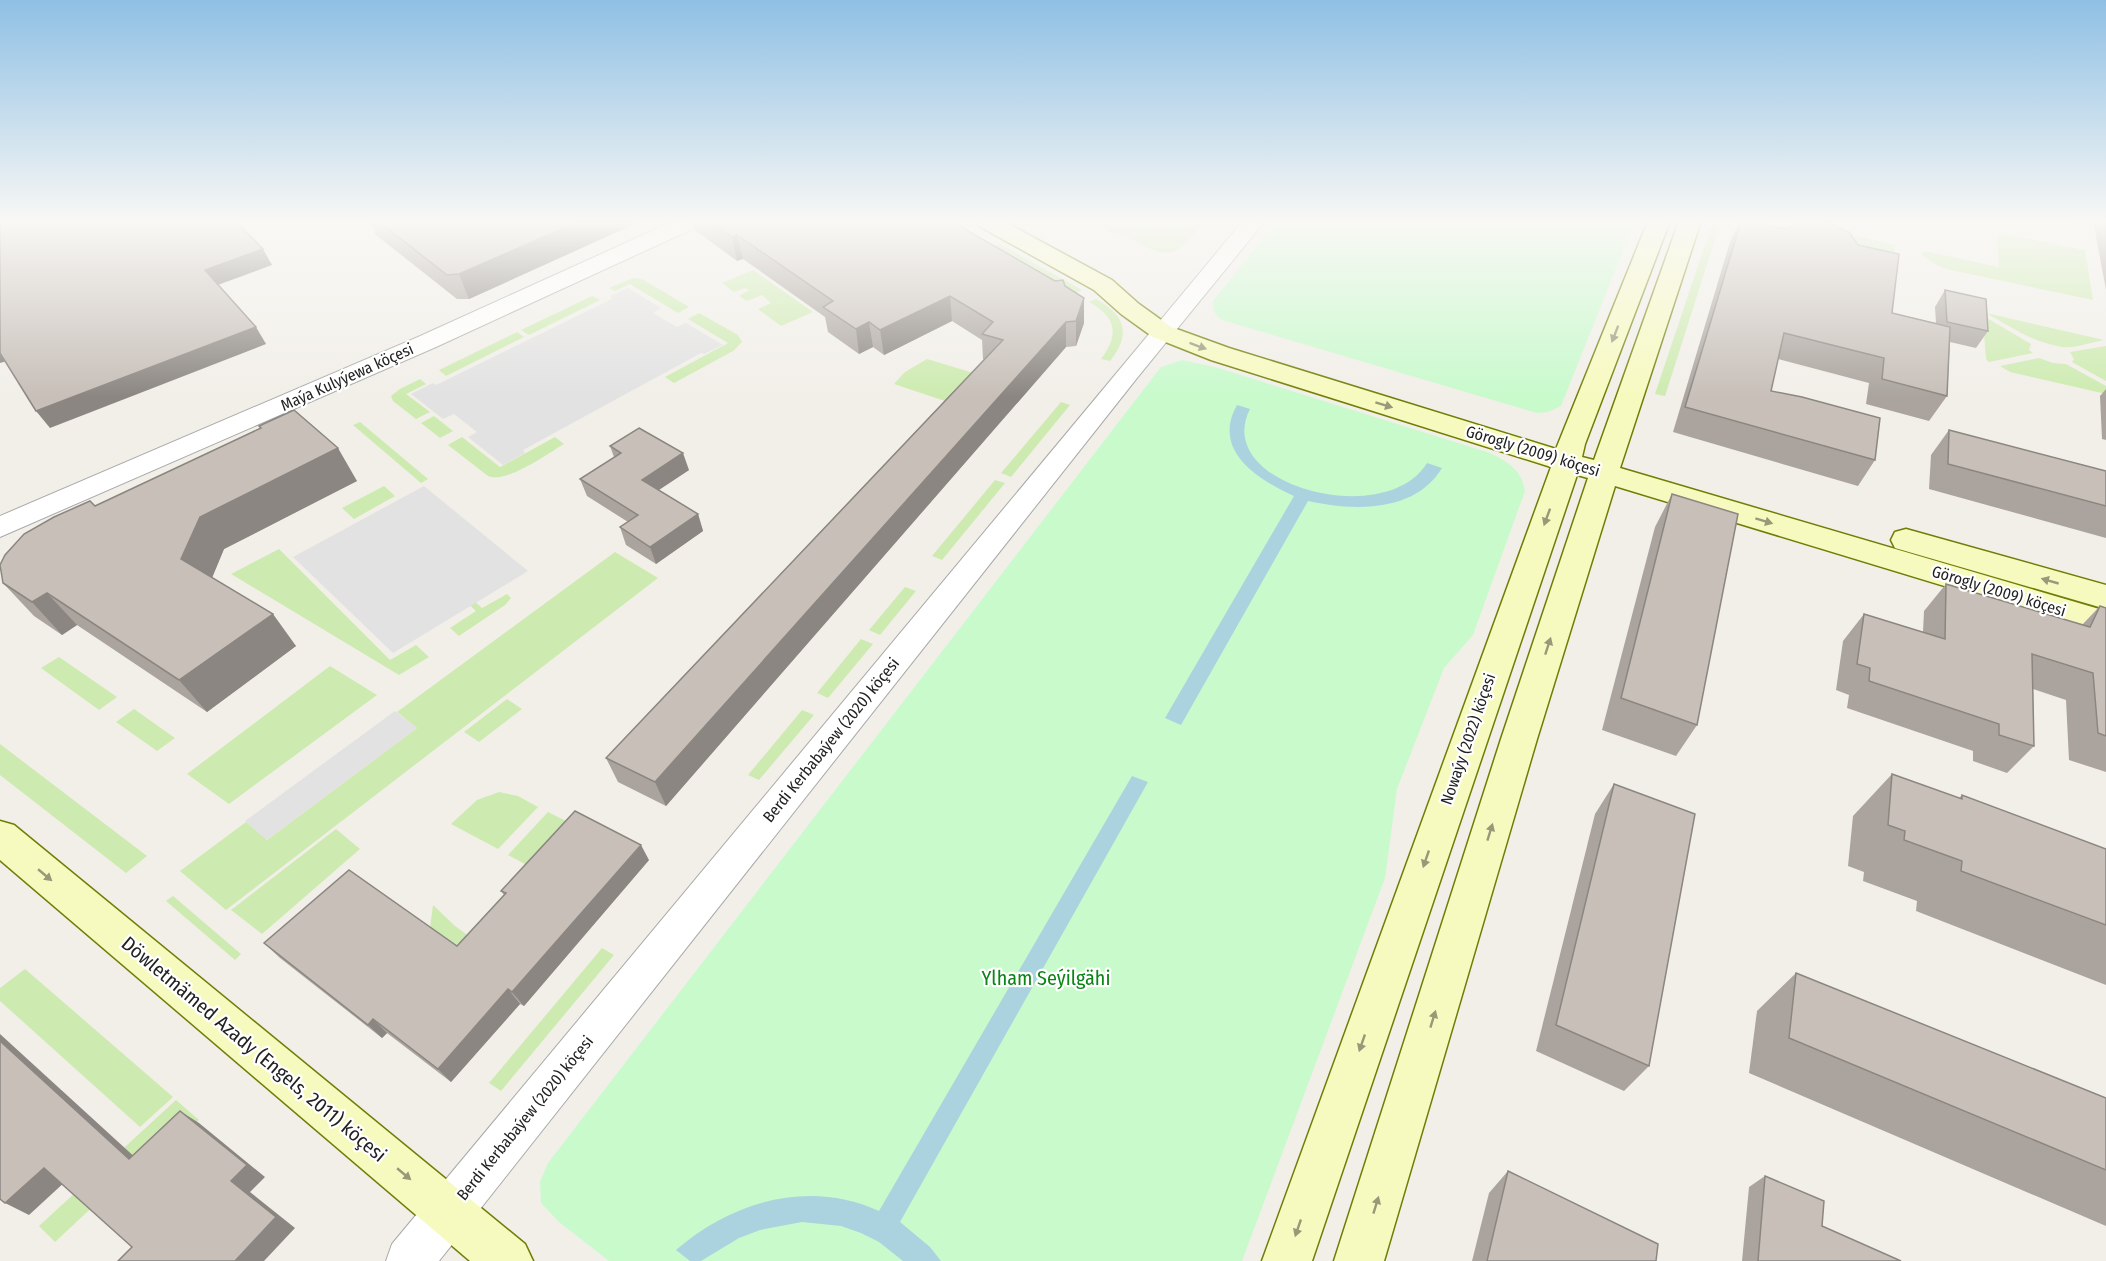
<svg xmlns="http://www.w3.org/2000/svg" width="2106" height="1261" font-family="'Fira Sans Condensed',sans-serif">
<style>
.grass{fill:#cdebb0}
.park{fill:#c8facc}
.parking{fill:#e2e2e2}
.water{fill:#aad3df}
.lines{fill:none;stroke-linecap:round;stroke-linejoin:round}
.street-casing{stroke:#a9a9a9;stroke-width:2}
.secondary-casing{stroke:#707d05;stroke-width:3}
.street{fill:#fff;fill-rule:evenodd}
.secondary{fill:#f7fabf;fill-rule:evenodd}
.wall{fill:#aba49e}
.shaded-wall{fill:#8b8681}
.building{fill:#c7bfb8;stroke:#8b8681;stroke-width:1.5}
.oneway{fill:#979978}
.labels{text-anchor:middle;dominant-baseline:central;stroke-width:4.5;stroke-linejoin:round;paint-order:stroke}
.street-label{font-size:16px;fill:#222;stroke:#fff}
.near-park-label{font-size:20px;fill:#0c8416;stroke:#fff}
.near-street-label{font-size:20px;fill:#222;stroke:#fff}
</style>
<rect width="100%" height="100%" fill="#f2efe9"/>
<g class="grass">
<path d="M1104,221H1138L1167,228L1175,221L1202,225C1176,255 1171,262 1133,240C1122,234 1112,237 1104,227Z"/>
<polygon points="1713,221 1721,221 1665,396 1655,394"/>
<polygon points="1840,232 1895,245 1891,274"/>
<polygon points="1997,233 2085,250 2093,300 1946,269 1933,263 1921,254 1922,252 1929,252 1999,267"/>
<polygon points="1000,244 1082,290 1075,294 993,247"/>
<polygon points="753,270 813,312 781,326 758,309 771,303 762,295 747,301 739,296 749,290 745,288 734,292 722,283"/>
<polygon points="633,278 642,279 689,307 678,313 630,284 615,291 609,288"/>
<polygon points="592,296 600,300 529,335 521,330"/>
<path d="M1096,299C1125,315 1132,334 1110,361L1101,359C1120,334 1116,317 1089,302Z"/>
<polygon points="699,313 738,335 742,342 733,351 674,383 665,377 728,343 688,319"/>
<path d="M1986,313L2104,340C2092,342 2074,349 2062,347C2032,342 2013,328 1986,313Z"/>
<polygon points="1987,318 2031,344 2029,350 2033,353 1989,362 1986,359 1983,321"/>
<polygon points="517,332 524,337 446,376 439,370"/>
<polygon points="2106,346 2106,381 2072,362 2074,359 2070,352"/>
<polygon points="2039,358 2053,363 2066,364 2106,386 2106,394 2010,372 2000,366"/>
<polygon points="927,359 977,374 951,403 894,384 905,372"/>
<polygon points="420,379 426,384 406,394 430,412 416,419 393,401 391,396 400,389"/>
<polygon points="1061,402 1070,405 1011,477 1001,473"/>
<polygon points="434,416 453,431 440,438 421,423"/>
<polygon points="360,422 428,479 421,483 353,425"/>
<path d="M462,437L500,467L555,437L564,444C547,454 506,484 488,476L448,445Z"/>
<polygon points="995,480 1005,483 942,560 932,556"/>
<polygon points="384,486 395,496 354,519 342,508"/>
<polygon points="383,527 392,527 482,608 507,594 511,598 505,605 459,636 450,628 476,611"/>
<polygon points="279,549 390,660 416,645 429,657 399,675 231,574"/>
<polygon points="615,552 658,578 226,910 180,871 246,822 267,840 417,728 397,712"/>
<polygon points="905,587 916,591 880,635 869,630"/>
<polygon points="861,639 873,644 828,698 817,693"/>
<polygon points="59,657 117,697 99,710 41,668"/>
<polygon points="330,666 377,695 229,804 187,774"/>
<polygon points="507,699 522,709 479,742 464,732"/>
<polygon points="134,709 175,738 157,751 116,722"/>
<polygon points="802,710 814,715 759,780 748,775"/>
<polygon points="0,744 147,856 126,873 0,775"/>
<polygon points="499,792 518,796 538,807 498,849 451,824 477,800"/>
<polygon points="548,812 576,826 536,870 508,855"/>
<polygon points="336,829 360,849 262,934 231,910"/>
<polygon points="173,896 241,954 235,960 166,901"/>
<polygon points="433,905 455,926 480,944 462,961 430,928"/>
<polygon points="602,948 614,955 501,1091 489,1083"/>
<polygon points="25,969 173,1097 140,1127 0,1001 0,988"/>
<polygon points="176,1100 199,1120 170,1147 163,1141 55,1242 39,1226"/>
</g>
<g class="park">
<path d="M1276,221H1635L1561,406L1548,412L1537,413L1222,320C1215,315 1211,309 1214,300Z"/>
<path d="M1182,360L1215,367L1490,453C1508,462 1522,470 1525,491L1473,635L1444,668L1397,789L1385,878L1242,1261H609L559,1222L541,1203L540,1182L548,1163L1161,367Z"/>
</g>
<g class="parking">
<polygon points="628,288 661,308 653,313 677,327 686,323 723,345 704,354 701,353 523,450 525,453 503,465 468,437 477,432 454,414 443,419 411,394 433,383 436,385 612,299 610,296"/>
<polygon points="424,486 528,571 393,653 293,557"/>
<polygon points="395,711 417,728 267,840 245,821"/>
</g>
<g class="water">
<path d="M1237,405L1250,409C1211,485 1386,531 1427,463L1442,468C1415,513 1353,511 1308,501L1181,725L1165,718L1294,496C1259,480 1211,451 1237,405Z"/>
<path d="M1132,776L1148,782L900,1222L930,1247L941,1261H903L879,1242L861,1233L841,1226L802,1222L760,1230L739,1238L701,1261H690L676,1250C732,1201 810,1179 879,1211Z"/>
</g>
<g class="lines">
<defs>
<g id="street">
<polygon points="674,221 702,221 699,226 436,347 0,537 0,516 418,337"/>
<polygon points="1243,221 1265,221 1137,378 439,1261 386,1261 392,1244"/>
</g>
<g id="secondary">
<polygon points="976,221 1003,221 1112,280 1139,304 1171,327 1229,348 1556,449 1648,221 1670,221 1585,444 1582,457 1594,460 1679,221 1701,221 1620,468 2106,611 2106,635 1615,486 1537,739 1384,1261 1334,1261 1501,739 1588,478 1577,475 1312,1261 1262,1261 1551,467 1211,360 1153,337 1121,314 1094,290 979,226"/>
<polygon points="1906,529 2106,585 2106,609 1895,548 1891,540 1895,532"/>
<polygon points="0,821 14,825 525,1244 533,1261 470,1261 0,860"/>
</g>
</defs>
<use href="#street" class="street-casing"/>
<use href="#secondary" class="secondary-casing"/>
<use href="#street" class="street"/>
<use href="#secondary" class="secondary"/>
</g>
<g class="wall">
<polygon points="370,221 641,221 469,299 457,299 376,235"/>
<polygon points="692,221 951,221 1055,281 1065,286 1084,298 1084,323 1076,346 1066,347 666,806 618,782 606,758 984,359 983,359 982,340 952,321 884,355 873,347 859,354 828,332 825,317 743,259 737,261 695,230"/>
<polygon points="1740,221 1892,313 1936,323 1935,307 1945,290 1988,331 1976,348 1950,342 1947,396 1929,421 1866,404 1869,383 1778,359 1771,391 1875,460 1858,486 1673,432 1730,242"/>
<polygon points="2065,221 2106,221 2106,290 2094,226"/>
<polygon points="2106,389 2106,440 2102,439 2100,396"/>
<polygon points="259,426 357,481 224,549 212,578 296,646 207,712 77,625 62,635 34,616 3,583 95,506 260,428"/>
<polygon points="1949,430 2106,471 2106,538 1929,489 1931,455"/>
<polygon points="610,446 689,470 659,490 698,514 703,531 656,564 626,545 620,527 628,522 587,496 580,479 614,457"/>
<polygon points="1672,494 1697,725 1676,756 1602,730 1655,527"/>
<polygon points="1946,584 2082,625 2100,606 2106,608 2106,772 2069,760 2066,700 2033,689 2034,746 2007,773 1973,761 1973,751 1847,708 1849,695 1836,690 1843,641 1864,614 1923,632 1924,611"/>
<polygon points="1892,774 1959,798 1962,795 2106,849 2106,985 1916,911 1917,901 1863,881 1864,872 1848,866 1853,816"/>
<polygon points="1614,784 1649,1066 1624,1091 1536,1051 1595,814"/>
<polygon points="649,860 524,1006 520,1004 451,1082 387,1033 382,1038 280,958 264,943 457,946 504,895 501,891"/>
<polygon points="1796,973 2106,1098 2106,1226 1749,1073 1757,1011"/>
<polygon points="1508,1171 1656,1261 1472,1261 1489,1193"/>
<polygon points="1765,1176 1822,1226 1901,1261 1742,1261 1749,1187"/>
</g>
<g class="shaded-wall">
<polygon points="580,221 641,221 469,299 459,274"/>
<polygon points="737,235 743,259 737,261 732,237"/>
<polygon points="263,249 272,265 215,286 205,270"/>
<polygon points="950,296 952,321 884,355 880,330"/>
<polygon points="1084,298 1084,323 1076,346 1076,321"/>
<polygon points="869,322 873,347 859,354 856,329"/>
<polygon points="1066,322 1066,347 666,806 655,782"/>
<polygon points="256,327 266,344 50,428 36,411"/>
<polygon points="0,351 7,361 0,363"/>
<polygon points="338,448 357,481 224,549 206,592 181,559 200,517"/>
<polygon points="683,453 689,470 648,497 642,480"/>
<polygon points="698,514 703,531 656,564 650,547"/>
<polygon points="47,593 77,625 62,635 32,602"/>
<polygon points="273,614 296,646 207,712 179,680"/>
<polygon points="641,845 649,860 524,1006 512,992"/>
<polygon points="508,989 520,1004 451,1082 438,1069"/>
<polygon points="373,1019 387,1033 382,1038 368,1025"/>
<polygon points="0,1034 150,1171 129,1159 0,1041"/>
<polygon points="180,1111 199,1123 265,1177 250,1192 295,1228 264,1261 235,1261 231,1181"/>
<polygon points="44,1168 67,1180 29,1215 5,1203"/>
</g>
<g class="building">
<polygon points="0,221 235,221 263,249 205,270 256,327 36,411 0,353"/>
<polygon points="378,221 580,221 459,274 447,275"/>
<polygon points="709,221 951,221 1055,281 1063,280 1065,286 1084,298 1076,321 1066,322 655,782 606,758 1003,340 982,334 993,322 950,296 880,330 869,322 856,329 823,307 833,301 737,235 732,237"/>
<polygon points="1741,221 1752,221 1787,229 1805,221 1829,223 1849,232 1858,245 1899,254 1892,313 1950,327 1947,396 1882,379 1884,358 1784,333 1771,391 1802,397 1880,418 1875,460 1685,407"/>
<polygon points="1945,290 1986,299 1988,331 1947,322"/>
<polygon points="294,410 338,448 200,517 181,559 273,614 179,680 47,593 32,602 3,583 0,565 5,555 24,534 54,517 90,501 95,506 261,428 259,426"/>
<polygon points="639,428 683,453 642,480 698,514 650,547 620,527 638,515 580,479 621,453 610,446"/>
<polygon points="1949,430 2106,471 2106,506 1948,464"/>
<polygon points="1672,494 1738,514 1697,725 1621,698"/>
<polygon points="1946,584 2090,627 2100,606 2106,608 2106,736 2098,733 2093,673 2032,654 2034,746 1999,735 1999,724 1869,681 1870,668 1857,664 1864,614 1945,639"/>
<polygon points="1892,774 1962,799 1962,795 2106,849 2106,925 1961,871 1962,861 1904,840 1905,831 1888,825"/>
<polygon points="1614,784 1695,814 1649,1066 1556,1025"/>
<polygon points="575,811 641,845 512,992 508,989 438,1069 373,1019 368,1025 264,943 349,870 457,946 506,893 501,891"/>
<polygon points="1796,973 2106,1098 2106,1170 1789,1038"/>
<polygon points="0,1041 129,1159 180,1111 247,1165 231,1181 276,1217 235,1261 118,1261 132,1247 44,1168 5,1203 0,1199"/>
<polygon points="1508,1171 1658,1244 1656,1261 1487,1261"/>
<polygon points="1765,1176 1824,1201 1822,1226 1901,1261 1758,1261"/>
</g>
<defs><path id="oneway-solid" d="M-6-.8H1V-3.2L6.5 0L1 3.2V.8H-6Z" transform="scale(1.5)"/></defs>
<g class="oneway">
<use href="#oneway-solid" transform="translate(1615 334) rotate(111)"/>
<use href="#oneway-solid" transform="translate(1198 346) rotate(20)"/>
<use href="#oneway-solid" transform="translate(1384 405) rotate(17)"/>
<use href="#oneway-solid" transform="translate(1547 517) rotate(110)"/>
<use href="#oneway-solid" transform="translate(1764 521) rotate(17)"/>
<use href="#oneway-solid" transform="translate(2050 581) rotate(-164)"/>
<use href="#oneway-solid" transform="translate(1548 646) rotate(-72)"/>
<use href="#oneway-solid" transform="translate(1490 832) rotate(-73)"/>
<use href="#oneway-solid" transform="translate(1426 859) rotate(109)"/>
<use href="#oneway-solid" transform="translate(45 875) rotate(40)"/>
<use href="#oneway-solid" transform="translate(1433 1019) rotate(-73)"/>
<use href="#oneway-solid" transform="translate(1362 1043) rotate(109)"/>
<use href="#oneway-solid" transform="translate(404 1174) rotate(40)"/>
<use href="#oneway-solid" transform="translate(1376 1205) rotate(-73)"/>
<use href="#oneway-solid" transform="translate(1298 1228) rotate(109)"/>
</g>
<linearGradient id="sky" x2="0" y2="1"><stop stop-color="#8fc0e4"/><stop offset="0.56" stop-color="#f9f8f5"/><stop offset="1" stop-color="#f9f8f5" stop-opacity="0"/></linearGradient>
<rect width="2106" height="397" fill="url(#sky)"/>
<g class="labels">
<g class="street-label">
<text transform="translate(347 377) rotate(-24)">Maýa Kulyýewa köçesi</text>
<text transform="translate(1533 451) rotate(17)">Görogly (2009) köçesi</text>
<text transform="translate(1999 591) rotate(17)">Görogly (2009) köçesi</text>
<text transform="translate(1468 739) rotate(-71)">Nowaýy (2022) köçesi</text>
<text transform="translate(831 740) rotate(-51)">Berdi Kerbabaýew (2020) köçesi</text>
<text transform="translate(525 1118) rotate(-51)">Berdi Kerbabaýew (2020) köçesi</text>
</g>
<g class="near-park-label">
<text x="1046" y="978">Ylham Seýilgähi</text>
</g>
<g class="near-street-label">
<text transform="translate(254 1049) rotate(40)">Döwletmämed Azady (Engels, 2011) köçesi</text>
</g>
</g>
</svg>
